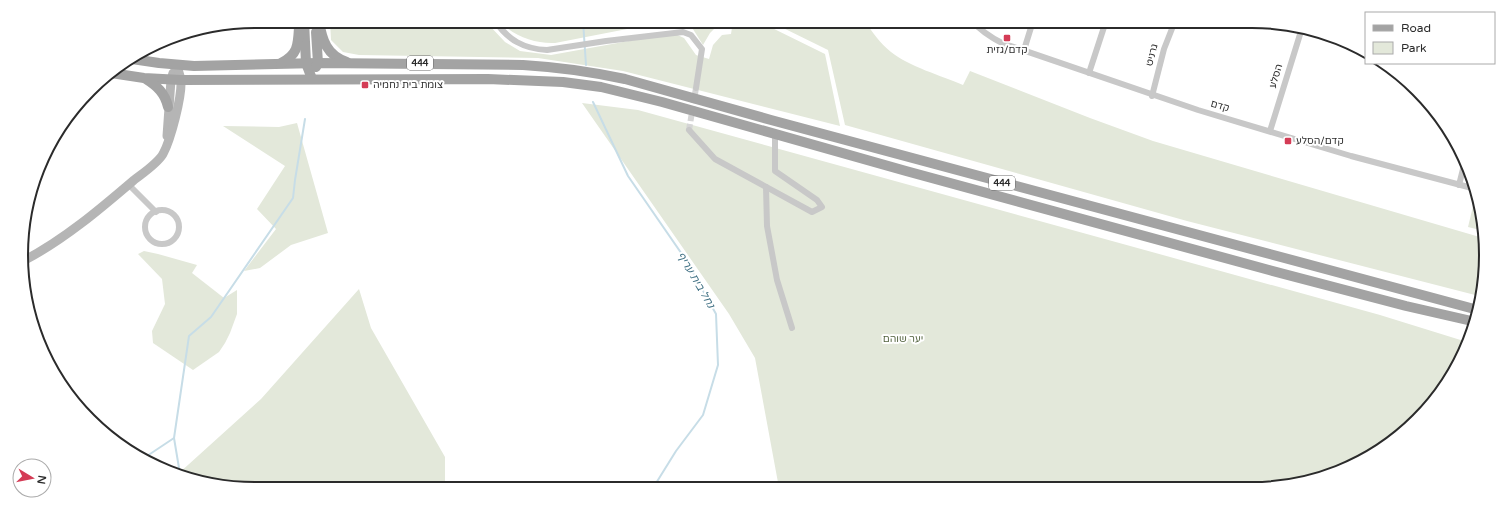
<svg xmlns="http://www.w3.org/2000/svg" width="1507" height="510" font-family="'Varela Round',Heebo,sans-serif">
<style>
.green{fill:#e3e8da}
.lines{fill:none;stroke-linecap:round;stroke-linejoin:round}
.stream{stroke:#c7dde7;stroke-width:2}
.street-tunnel{stroke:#d5d5d5;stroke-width:6;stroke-dasharray:6 3;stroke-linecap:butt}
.street{stroke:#c8c8c8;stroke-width:6}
.secondary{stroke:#b5b5b5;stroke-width:9}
.primary{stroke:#a3a3a3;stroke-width:10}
.poi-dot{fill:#d43c56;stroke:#fff;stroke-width:1.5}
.labels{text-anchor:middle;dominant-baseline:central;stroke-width:4;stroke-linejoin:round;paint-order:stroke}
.shield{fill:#fff;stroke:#6b6b6b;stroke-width:1}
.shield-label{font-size:9px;font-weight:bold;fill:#2b2b2b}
.poi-label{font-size:10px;fill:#2b2b2b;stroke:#fff;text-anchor:start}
.street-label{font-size:10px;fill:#2b2b2b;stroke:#fff}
.park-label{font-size:10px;fill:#52623e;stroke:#fff}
.water-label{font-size:11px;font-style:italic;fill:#427285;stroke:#fff}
.rim{fill:none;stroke:#2b2b2b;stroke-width:2}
</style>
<rect width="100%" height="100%" fill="#fff"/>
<g class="green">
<polygon points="330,21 486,21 488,24 505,42 520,51 551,55 673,33 684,38 696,55 709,59 713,45 722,35 731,34 733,21 762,23 825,54 840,126 623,71 538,58 359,55 343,52 331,40"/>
<path d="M500,21H720V23L710,33L703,45L691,26L686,23H658L555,43C535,44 512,36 500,21Z"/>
<path d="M769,21H865C872,32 880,43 891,52C908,66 942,76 963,85L970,71L1090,118L1153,141L1483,238L1479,296L1187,221L845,125L828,50Z"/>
<polygon points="582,103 638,110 1380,315 1467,342 1455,372 1406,431 1355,465 1282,487 779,488 755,358 729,314"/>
<polygon points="297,123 328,233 291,245 260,268 244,271 276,229 257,209 285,166 223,126 279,127"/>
<polygon points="1475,198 1484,224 1484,231 1468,227"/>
<polygon points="144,251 158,254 197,265 192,273 224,298 237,290 237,314 230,333 225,343 219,352 193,370 153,343 152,331 165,304 162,279 138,254"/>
<polygon points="359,289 371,328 445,457 445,489 255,489 195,481 178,474 261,399"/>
</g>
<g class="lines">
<g class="stream">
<polyline points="583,21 586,65"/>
<polyline points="593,102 628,176 686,260 716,314 718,365 703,415 676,451 653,488"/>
<polyline points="144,458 174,438"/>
<polyline points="180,474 174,438 189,336 211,317 293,198 295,180 305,119"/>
</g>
<polyline class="street-tunnel" points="689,130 696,88"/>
<g class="street">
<path d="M495,21C508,40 524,49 547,50L606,41L683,32L691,35L702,49L696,88"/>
<path d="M972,21C981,31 990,37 1002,43L1198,110L1351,156L1472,188"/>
<polyline points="1024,50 1033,21"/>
<polyline points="1089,73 1106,21"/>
<polyline points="1152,96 1164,49 1175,21"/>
<polyline points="689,130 715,159 812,212 822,207 817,200 775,171 775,134"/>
<polyline points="1270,131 1302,28"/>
<polyline points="129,185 156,212"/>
<polyline points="1459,185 1464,165"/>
<polyline points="766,187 767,226 777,280 792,328"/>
<circle cx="162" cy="227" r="17"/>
</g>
<g class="secondary">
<polyline points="167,136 171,80 173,73"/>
<path d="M25,260C65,239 100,209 134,180C143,173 157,164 163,154C171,139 182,97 181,80C180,75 178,70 177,65"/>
</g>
<g class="primary">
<polyline points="304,21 306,63 312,79"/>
<path d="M319,21C322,40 327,56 347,62"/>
<path d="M132,59L159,63L194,66L318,63L523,65C558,67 592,72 625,79L771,120L1478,310"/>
<path d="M281,63C298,55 298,45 299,27"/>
<polyline points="316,67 318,63 316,32"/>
<polyline points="111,73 144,78 181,80 488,79 563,82 601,87 662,102 906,171 1269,270 1406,306 1476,322"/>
<path d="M146,79C157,86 165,93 168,107"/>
</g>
</g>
<g class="poi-dot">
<rect x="1003" y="34" width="8" height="8" rx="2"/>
<rect x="361" y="81" width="8" height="8" rx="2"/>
<rect x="1284" y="137" width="8" height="8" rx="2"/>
</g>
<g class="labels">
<g class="shield">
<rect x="407" y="56" width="26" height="14" rx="3"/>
<rect x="989" y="176" width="26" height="14" rx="3"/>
</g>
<g class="shield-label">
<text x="420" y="63">444</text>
<text x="1002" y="183">444</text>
</g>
<g class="poi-label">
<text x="1007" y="50" text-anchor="middle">קדם/גזית</text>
<text x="373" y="85">צומת בית נחמיה</text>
<text x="1296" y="141">קדם/הסלע</text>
</g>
<g class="street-label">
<text transform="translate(1152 55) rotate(-75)">גרניט</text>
<text transform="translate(1276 76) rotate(-73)">הסלע</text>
<text transform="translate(1220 106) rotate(16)">קדם</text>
</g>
<g class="park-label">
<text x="903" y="339">יער שוהם</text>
</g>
<g class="water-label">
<text transform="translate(696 280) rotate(60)">נחל בית עריף</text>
</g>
</g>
<path d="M0 0H1507V510H0ZM255 28H1252A227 227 0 0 1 1479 255V255A227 227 0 0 1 1252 482H255A227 227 0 0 1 28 255V255A227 227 0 0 1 255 28Z" fill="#fff" fill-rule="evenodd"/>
<path class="rim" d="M255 28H1252A227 227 0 0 1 1479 255V255A227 227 0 0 1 1252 482H255A227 227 0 0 1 28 255V255A227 227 0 0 1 255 28Z"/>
<rect x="1365" y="12" width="130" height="52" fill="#ffffff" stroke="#aaaaaa"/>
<rect x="1373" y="25" width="20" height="6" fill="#a3a3a3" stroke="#aaaaaa"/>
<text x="1401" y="32" font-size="12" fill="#2b2b2b">Road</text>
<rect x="1373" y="42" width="20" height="12" fill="#e3e8da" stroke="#aaaaaa"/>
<text x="1401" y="52" font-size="12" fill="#2b2b2b">Park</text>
<g transform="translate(32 478) rotate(100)"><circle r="19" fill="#ffffff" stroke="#aaaaaa"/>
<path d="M0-3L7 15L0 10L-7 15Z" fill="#d43c56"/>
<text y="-6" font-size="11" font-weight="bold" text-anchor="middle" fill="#2b2b2b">N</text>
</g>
</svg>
